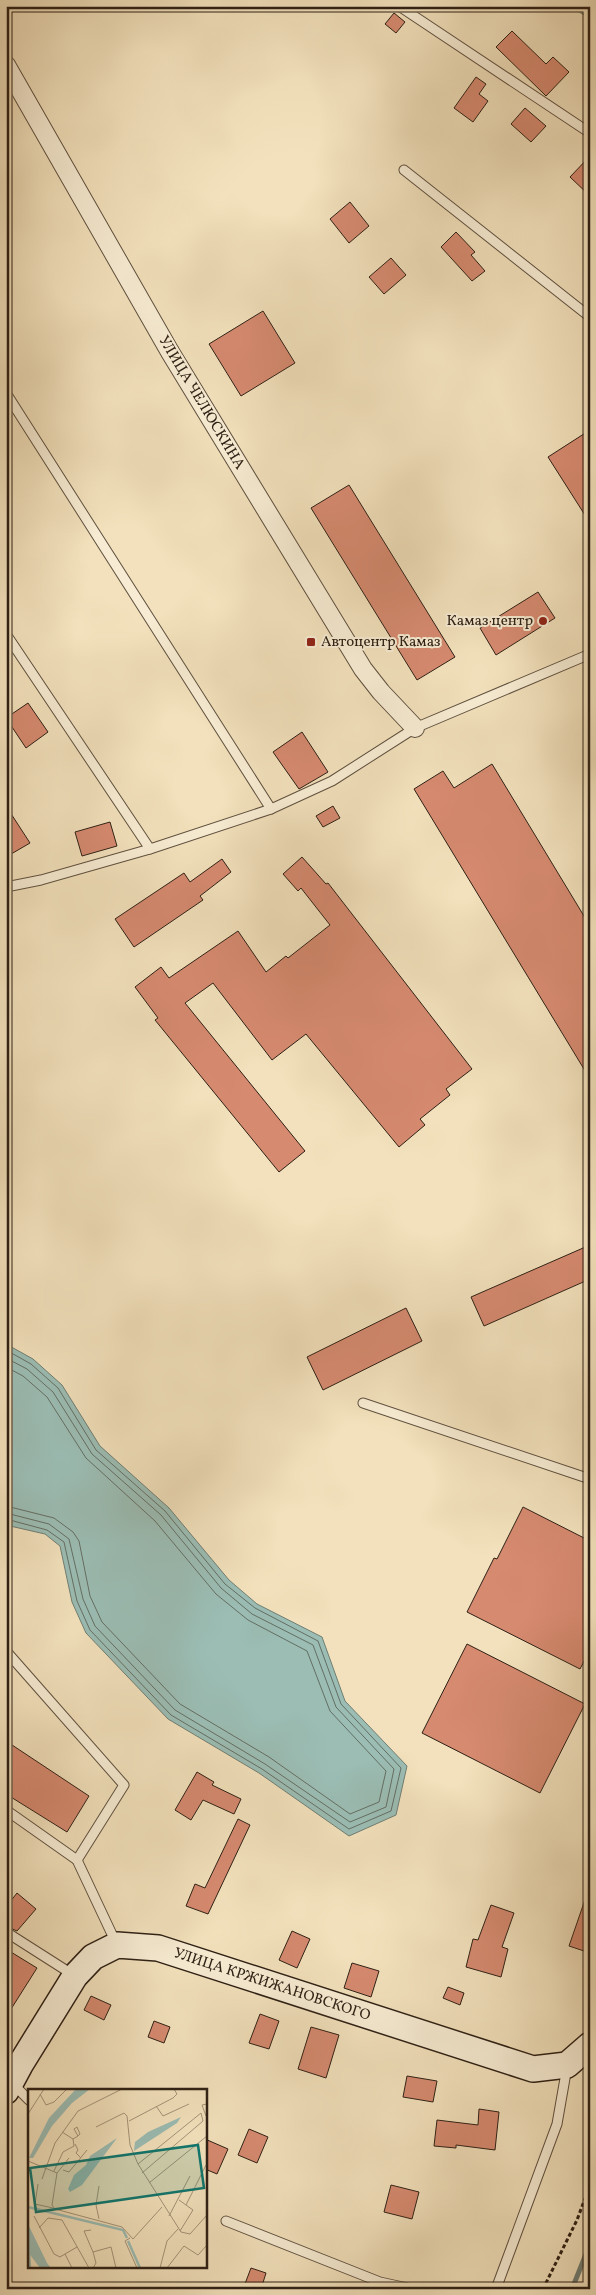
<svg xmlns="http://www.w3.org/2000/svg" width="596" height="2295" font-family="Vollkorn,serif">
<style>
.water{fill:#9bbdb4;stroke:#6f7e74}
.lines{fill:none;stroke-linecap:round;stroke-linejoin:round}
.shore{stroke:#646e64;stroke-width:1}
.stream{stroke:#6f7e74;stroke-width:5}
.building{fill:#d68a70;stroke:#2e2015}
.lane-casing{stroke:#5f503f;stroke-width:11}
.street-casing{stroke:#5f503f;stroke-width:20}
.secondary-casing{stroke:#2e2015;stroke-width:28}
.path{stroke:#2e2015;stroke-width:3;stroke-dasharray:4 2.5;stroke-linecap:butt}
.lane{stroke:#f7ecd3;stroke-width:9}
.street{stroke:#f7ecd3;stroke-width:18}
.secondary{stroke:#f7ecd3;stroke-width:25}
.poi-dot{fill:#8f2418;stroke:#f7ecd3;stroke-width:2}
.labels{text-anchor:middle;dominant-baseline:central;stroke-width:4;stroke-linejoin:round;paint-order:stroke}
.street-label{font-size:15px;fill:#2e2015;stroke:#f7ecd3}
.poi-label{font-size:15px;fill:#2e2015;stroke:#f7ecd3;text-anchor:end}
.inset-river{fill:none;stroke:#9bbdb4;stroke-width:2.5}
.inset-road{fill:none;stroke:#a49479;stroke-width:1}
.view{fill:#0f766e;fill-opacity:0.15;stroke:#0f766e;stroke-width:2.5}
.inset-edge{fill:none;stroke:#2e2015;stroke-width:2.5}
</style>
<rect width="100%" height="100%" fill="#f2e1bc"/>
<filter id="stains"><feTurbulence type="fractalNoise" baseFrequency=".004" numOctaves="4"/><feColorMatrix values="0 0 0 0 .2 0 0 0 0 .09 0 0 0 0 .02 0 0 0 .5 -.17"/></filter>
<radialGradient id="worn" r=".72"><stop offset=".6" stop-color="#630" stop-opacity="0"/><stop offset="1" stop-color="#630" stop-opacity=".3"/></radialGradient>
<g class="water">
<polygon points="568,6 590,6 590,21 588,17"/>
<polygon points="6,1344 33,1359 62,1385 100,1446 169,1508 229,1580 257,1604 322,1637 345,1701 407,1766 396,1815 349,1836 259,1773 168,1719 86,1633 72,1602 60,1546 45,1534 10,1526 6,1522"/>
</g>
<g class="lines">
<g class="shore">
<polyline points="6,1350 31,1364 58,1388 96,1450 165,1511 225,1584 255,1608 318,1641 341,1704 401,1768 391,1811 349,1829 262,1769 171,1715 90,1630 77,1601 64,1542 47,1530 6,1519"/>
<polyline points="6,1358 27,1369 53,1392 92,1454 161,1515 221,1588 252,1614 313,1645 336,1707 394,1769 386,1807 350,1822 265,1764 175,1710 95,1626 83,1599 69,1539 49,1524 6,1513"/>
<polyline points="6,1367 23,1376 47,1397 86,1458 155,1521 216,1594 248,1620 307,1651 330,1711 386,1771 379,1802 350,1814 269,1757 180,1704 102,1622 90,1596 79,1541 73,1532 54,1518 6,1506"/>
</g>
<polyline class="stream" points="572,2289 590,2244"/>
</g>
<g class="building">
<polygon points="394,13 405,22 396,33 385,24"/>
<polygon points="512,31 546,64 553,57 569,72 546,96 496,47"/>
<polygon points="476,77 486,84 479,94 488,101 473,122 454,108"/>
<polygon points="525,108 546,126 531,142 511,124"/>
<polygon points="590,156 590,196 570,177"/>
<polygon points="350,202 369,226 349,243 330,219"/>
<polygon points="456,232 475,252 471,255 485,271 472,281 441,247"/>
<polygon points="391,258 406,275 384,294 369,277"/>
<polygon points="263,311 295,363 241,396 209,344"/>
<polygon points="590,430 590,523 548,457"/>
<polygon points="349,485 455,657 417,680 311,508"/>
<polygon points="538,592 555,618 496,655 480,628"/>
<polygon points="28,703 48,732 26,748 6,718"/>
<polygon points="302,732 328,772 299,789 273,752"/>
<polygon points="492,764 590,926 590,1079 414,789 443,771 454,788"/>
<polygon points="6,806 30,843 6,857"/>
<polygon points="333,806 340,818 323,827 316,816"/>
<polygon points="110,822 117,846 82,856 75,832"/>
<polygon points="302,857 326,884 328,883 472,1069 446,1089 450,1095 420,1119 425,1125 399,1147 306,1034 272,1060 213,983 185,1003 305,1151 279,1172 155,1020 158,1018 135,987 161,967 169,978 238,931 266,972 286,956 288,958 330,925 301,888 298,891 283,874"/>
<polygon points="222,859 231,872 200,896 203,900 134,947 115,919 184,873 190,882"/>
<polygon points="590,1245 590,1279 484,1326 471,1297"/>
<polygon points="406,1308 422,1341 323,1390 307,1357"/>
<polygon points="523,1507 590,1541 590,1650 580,1669 467,1612 494,1558 497,1559"/>
<polygon points="467,1644 585,1704 540,1793 422,1733"/>
<polygon points="6,1741 89,1796 67,1832 6,1794"/>
<polygon points="197,1772 214,1782 212,1785 241,1799 234,1814 203,1800 191,1820 175,1810"/>
<polygon points="238,1819 250,1825 208,1914 186,1906 195,1884 205,1888"/>
<polygon points="588,1891 590,1891 590,1953 569,1946"/>
<polygon points="17,1893 36,1909 17,1931 6,1926 6,1907"/>
<polygon points="491,1905 514,1913 502,1947 508,1949 501,1977 466,1967 473,1939 478,1940"/>
<polygon points="292,1931 310,1939 297,1968 279,1960"/>
<polygon points="6,1949 37,1968 6,2017"/>
<polygon points="352,1963 379,1971 371,1997 344,1988"/>
<polygon points="448,1987 464,1993 460,2005 443,1998"/>
<polygon points="91,1996 111,2005 104,2020 84,2010"/>
<polygon points="260,2014 279,2021 269,2049 249,2043"/>
<polygon points="154,2021 170,2027 164,2043 148,2037"/>
<polygon points="311,2027 339,2035 326,2078 298,2069"/>
<polygon points="407,2076 437,2081 433,2102 403,2097"/>
<polygon points="479,2109 499,2112 495,2150 456,2145 456,2148 434,2146 437,2120 478,2125"/>
<polygon points="249,2129 268,2137 257,2163 238,2155"/>
<polygon points="205,2139 228,2149 217,2174 205,2169"/>
<polygon points="391,2185 419,2192 412,2219 384,2212"/>
<polygon points="251,2268 266,2273 261,2289 243,2289"/>
</g>
<g class="lines">
<defs>
<g id="lane">
<polyline points="399,6 590,133"/>
<polyline points="404,170 590,317"/>
<polyline points="6,393 271,809"/>
<polyline points="6,634 150,849"/>
<polyline points="6,887 41,880 150,849 271,809 332,781 415,728 590,654"/>
<polyline points="363,1403 590,1479"/>
<polyline points="6,1651 124,1785 77,1860"/>
<polyline points="6,1810 77,1860 117,1945"/>
<polyline points="6,1932 75,1976"/>
<polyline points="13,2084 29,2100"/>
<polyline points="226,2221 380,2282 412,2289"/>
<polyline points="496,2289 557,2124 567,2067"/>
</g>
<polyline id="street" points="6,65 170,352 363,669 381,692 415,728"/>
<polyline id="secondary" points="6,2091 20,2065 75,1976 93,1957 117,1945 158,1948 533,2069 567,2065 590,2045"/>
</defs>
<use href="#lane" class="lane-casing"/>
<use href="#street" class="street-casing"/>
<use href="#secondary" class="secondary-casing"/>
<polyline class="path" points="543,2289 577,2220 590,2185"/>
<use href="#lane" class="lane"/>
<use href="#street" class="street"/>
<use href="#secondary" class="secondary"/>
</g>
<g class="poi-dot">
<circle cx="543" cy="621" r="5"/>
<rect x="306" y="637" width="10" height="10" rx="2.5"/>
</g>
<g class="labels">
<g class="street-label">
<text transform="translate(201 403) rotate(59)">УЛИЦА ЧЕЛЮСКИНА</text>
<text transform="translate(272 1985) rotate(18)">УЛИЦА КРЖИЖАНОВСКОГО</text>
</g>
<g class="poi-label">
<text x="533" y="621">Камаз центр</text>
<text x="321" y="642" text-anchor="start">Автоцентр Камаз</text>
</g>
</g>
<g transform="translate(28 2089)">
<rect width="179" height="179" fill="#f2e1bc"/>
<path d="M48,0H62L44,14L24,37L5,69H1L21,29ZM153,28L149,34L106,62L107,53L120,43ZM89,49L54,96L42,103L40,100L46,86L58,76L62,67ZM0,135L19,174L23,179H12L0,163Z" fill="#9bbdb4"/>
<path class="inset-river" d="M0,118L95,141L99,149M100,152L112,179M1,164L2,179"/>
<path class="inset-road" d="M12,5L18,16L26,13L39,0M128,17L135,27L161,15M0,25L16,0M178,27L174,16L179,15M101,32L145,9L149,5L146,0M68,38L96,24L99,27L102,56L110,75L153,143L162,145L179,126M45,50L50,47L52,45L49,38L46,40L50,47M47,55L50,61L48,64L53,69M0,72L29,84L24,116L27,120L94,138L105,150L134,118M110,75L173,24L175,32L114,84M35,81L41,83L59,61M26,82L35,63L46,57L45,50L34,43M29,84L41,69M14,90L27,54L50,22L94,0M121,94L179,47M10,95L7,115L25,119M151,111L165,121L152,142M158,116L178,76M6,127L26,165L32,168L37,165M141,127L162,87M71,130L68,116L71,97M11,139L20,129L34,131L61,179M63,141L56,142L65,163M102,149L97,152L109,179M44,179L37,165L49,158M65,179L68,174L65,163L83,158L88,179M132,179L139,152L150,140M139,179L156,157L170,166L179,156"/>
<path class="view" d="M170,56L176,99L8,123L2,79Z"/>
<rect width="179" height="179" class="inset-edge"/>
</g>
<rect width="596" height="2295" fill="none" stroke="#f2e1bc" stroke-width="25"/>
<rect x="8" y="8" width="581" height="2280" fill="none" stroke="#2e2015" stroke-width="2.5"/>
<rect x="12" y="12" width="571" height="2270" fill="none" stroke="#2e2015"/>
<rect width="100%" height="100%" filter="url(#stains)"/>
<rect width="100%" height="100%" fill="url(#worn)"/>
</svg>
